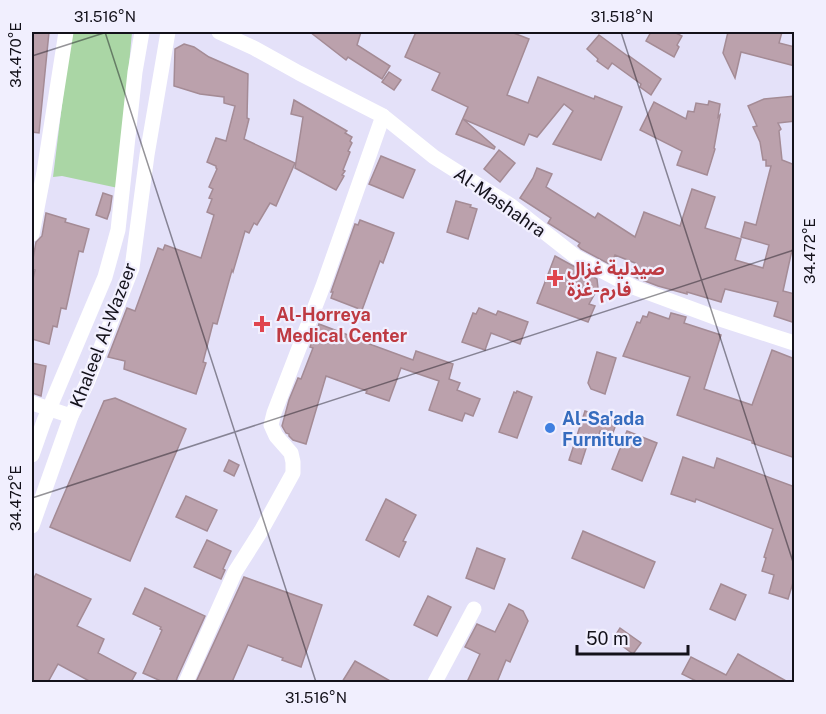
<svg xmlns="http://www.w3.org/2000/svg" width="826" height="714" font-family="'Public Sans','Noto Sans Arabic',sans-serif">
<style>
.green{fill:#aad6a5}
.building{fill:#bba1ac;stroke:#a48b95;stroke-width:1.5}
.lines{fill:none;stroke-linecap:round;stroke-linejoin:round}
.minor{stroke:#fff;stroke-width:15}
.ticks{fill:none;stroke:#13111a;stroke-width:1.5;stroke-opacity:0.45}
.health-dot{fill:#e0444e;stroke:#f1effe;stroke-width:2}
.shop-dot{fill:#3f7fe0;stroke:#f1effe;stroke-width:2}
.labels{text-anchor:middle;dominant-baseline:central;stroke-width:4.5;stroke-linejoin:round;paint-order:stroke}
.street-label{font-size:18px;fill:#13111a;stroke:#f1effe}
.health-label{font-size:18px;font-weight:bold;fill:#be3a42;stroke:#f1effe;text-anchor:start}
.shop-label{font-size:18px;font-weight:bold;fill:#366cbe;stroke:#f1effe;text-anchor:start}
.neatline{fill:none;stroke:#13111a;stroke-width:2}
.ticks-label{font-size:15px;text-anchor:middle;fill:#13111a}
</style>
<rect width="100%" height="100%" fill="#e4e1f9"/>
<polygon class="green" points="71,32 132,32 118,188 62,176 53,177"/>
<g class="building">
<polygon points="32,32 49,32 39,133 32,132"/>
<polygon points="310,32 361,32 357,45 390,66 382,79 348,57 346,60"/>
<polygon points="416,32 511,32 529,39 507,95 528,103 538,77 594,99 595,96 622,107 601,160 553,144 573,111 564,104 537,137 529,134 524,145 463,119 495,147 494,149 456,134 468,107 432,90 440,73 405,57"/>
<polygon points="651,32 674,32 682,36 677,45 679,47 674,57 646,41"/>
<polygon points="728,32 782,32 779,43 795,47 795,66 741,52 735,78 723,53"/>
<polygon points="599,35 629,57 629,56 661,79 651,95 640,87 641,84 612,63 608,69 597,61 598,59 587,49"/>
<polygon points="184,44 194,47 209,57 248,74 247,118 249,119 244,139 295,163 276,206 270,203 257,225 254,223 249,233 245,231 233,272 232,270 217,324 213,323 203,362 206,363 196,394 124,369 125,361 108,357 127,308 135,311 158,248 163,250 165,245 201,258 214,215 207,212 212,199 209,198 213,189 209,187 217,169 216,168 216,166 207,162 216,138 226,141 235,106 224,103 224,97 200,94 174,86 175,49"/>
<polygon points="389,72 401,80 394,90 382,82"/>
<polygon points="795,96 795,121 778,123 781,129 779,131 782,160 795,165 795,251 792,250 783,291 795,294 795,323 774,316 778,302 725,289 721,302 687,292 687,294 658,286 637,278 630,275 635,263 615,255 611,265 581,249 578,246 580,243 548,223 551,218 520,198 533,178 537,168 552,174 546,187 595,218 598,213 635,237 644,212 680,226 692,189 715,197 705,228 741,239 735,260 763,268 769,245 741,237 745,222 756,225 771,166 766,166 766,160 763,160 760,142 753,127 757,126 748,106 764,99"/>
<polygon points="294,100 347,131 345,133 352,137 350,141 352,143 348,151 350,152 343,170 345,171 342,175 344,176 336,190 295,168 303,117 291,114"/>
<polygon points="709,101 720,104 718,117 720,115 714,148 715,149 707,175 677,165 682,151 640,130 654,102 686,119 688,111 694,112 696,103 708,105"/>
<polygon points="499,150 515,163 500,182 484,169"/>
<polygon points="381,156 415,170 403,198 369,184"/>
<polygon points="103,193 112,196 110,210 107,219 96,215"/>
<polygon points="456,201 471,205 470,207 477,209 468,239 447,232"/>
<polygon points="46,213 66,219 65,222 89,229 83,252 79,251 66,309 61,308 57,327 53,326 49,344 32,339 32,283 35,270 32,269 32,264 36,242 42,236"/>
<polygon points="360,220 394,233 383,263 380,261 362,310 331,298 333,292 331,292 355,224 358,225"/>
<polygon points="555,256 597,279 598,288 589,304 595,306 588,322 537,303"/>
<polygon points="479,308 496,315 498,311 528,322 520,344 491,333 485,350 462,342 473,313 476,314"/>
<polygon points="649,312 669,319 671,313 686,317 684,323 721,335 704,389 752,405 772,350 795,359 795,458 752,443 752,441 677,415 690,377 623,356 637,322 640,323 643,316 647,317"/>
<polygon points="319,324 364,341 364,342 413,360 416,351 453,364 449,379 460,383 457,390 480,399 473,416 465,413 462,421 429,410 439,381 401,368 389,401 366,393 367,391 326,376 306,444 293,440 289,436 289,434 286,433 282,426 289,400 298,378 301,379 313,348 310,347"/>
<polygon points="597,352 616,358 605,394 591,389 588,383"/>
<polygon points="32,363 46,366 41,396 32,393"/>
<polygon points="517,391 532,397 517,438 499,432 514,392 516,393"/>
<polygon points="115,398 186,429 130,561 50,527 104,401"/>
<polygon points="585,411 617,422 612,435 600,431 598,438 590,436 581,464 569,460"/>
<polygon points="627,431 657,443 642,481 612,469"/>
<polygon points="683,457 714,468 717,458 795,487 795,576 788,599 769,593 774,575 762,571 766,558 764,557 773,529 696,499 695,502 671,494"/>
<polygon points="229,460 239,465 234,476 224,471"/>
<polygon points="186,496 217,510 207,531 176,517"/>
<polygon points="386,499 416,515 403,541 406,542 399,557 366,540"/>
<polygon points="583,531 655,562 644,588 572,558"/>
<polygon points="207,540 231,551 223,569 225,570 221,579 194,567"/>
<polygon points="477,548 505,559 494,589 466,578"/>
<polygon points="36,574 91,599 77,626 104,639 98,653 136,673 131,682 91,682 58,664 48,682 32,682 32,582"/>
<polygon points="244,577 322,605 301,667 282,660 283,658 248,645 232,682 196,682"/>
<polygon points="721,584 746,595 735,620 710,609"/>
<polygon points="145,588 205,616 177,678 176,682 163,682 143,673 162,630 160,629 161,627 133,614"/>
<polygon points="428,596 451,607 437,636 414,625"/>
<polygon points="509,604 523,611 528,621 510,662 506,660 497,682 467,682 480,654 465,647 477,624 495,632"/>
<polygon points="620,628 641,643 633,654 613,639"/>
<polygon points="738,654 788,682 698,682 682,674 691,657 726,675"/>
<polygon points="355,661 392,682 342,682"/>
</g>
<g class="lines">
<g class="minor">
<polyline points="219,32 254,48 299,73 383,116 434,157 510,205 576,257 633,287 714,317 794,343"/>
<polyline points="32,234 44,172 66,32"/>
<polyline points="32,403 71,416"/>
<polyline points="32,455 44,421 105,277 118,230 135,72 142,32"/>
<polyline points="32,526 71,416 87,383 132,268 147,155 168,32"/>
<polyline points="186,682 235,572 261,531 293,473 293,462 291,453 276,436 271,425 274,413 323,286 383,116"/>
<polyline points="435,682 474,609"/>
</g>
</g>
<path class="ticks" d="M105,32L316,682M621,32L794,565M32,56L107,32M32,498L794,250"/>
<g class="health-dot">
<path d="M552 269h6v6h6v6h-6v6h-6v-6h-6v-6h6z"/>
<path d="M259 315h6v6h6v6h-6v6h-6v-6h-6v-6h6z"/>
</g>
<circle class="shop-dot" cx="550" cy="428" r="6"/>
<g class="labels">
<g class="street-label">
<text transform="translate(500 202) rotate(35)">Al-Mashahra</text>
<text transform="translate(103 335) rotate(-69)">Khaleel Al-Wazeer</text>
</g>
<g class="health-label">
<text x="567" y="268">صيدلية غزال<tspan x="567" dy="21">فارم-غزة</tspan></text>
<text x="276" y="314">Al-Horreya<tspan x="276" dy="21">Medical Center</tspan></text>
</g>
<g class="shop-label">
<text x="562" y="418">Al-Sa'ada<tspan x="562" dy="21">Furniture</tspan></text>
</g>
</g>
<rect width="826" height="714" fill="none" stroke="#f1effe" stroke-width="66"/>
<path d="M577 645v9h111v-9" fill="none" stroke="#13111a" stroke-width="3"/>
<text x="586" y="645" font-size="18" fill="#13111a" stroke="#f1effe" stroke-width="4.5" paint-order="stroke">50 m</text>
<rect x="33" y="33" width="760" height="648" class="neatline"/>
<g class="ticks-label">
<text x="105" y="22">31.516°N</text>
<text x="622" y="22">31.518°N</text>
<text transform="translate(16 55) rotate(-90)" y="5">34.470°E</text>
<text transform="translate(810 251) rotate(-90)" y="5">34.472°E</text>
<text transform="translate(16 498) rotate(-90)" y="5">34.472°E</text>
<text x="316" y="703">31.516°N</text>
</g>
</svg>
